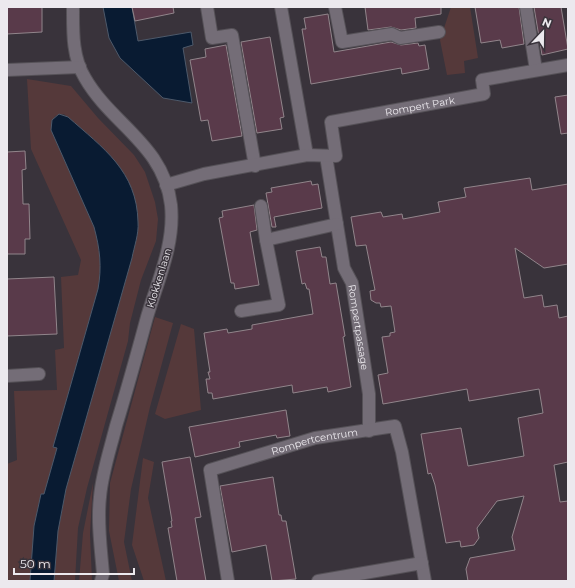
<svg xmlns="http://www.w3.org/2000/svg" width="575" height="588" font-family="Montserrat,sans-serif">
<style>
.green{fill:#55393a}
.water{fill:#091b32;stroke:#4d596a}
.building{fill:#593a4a;stroke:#91858b}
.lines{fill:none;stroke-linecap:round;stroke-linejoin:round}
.minor-casing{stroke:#555157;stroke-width:14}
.minor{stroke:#746d77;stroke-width:12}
.labels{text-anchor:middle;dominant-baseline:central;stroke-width:3;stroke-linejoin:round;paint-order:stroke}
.street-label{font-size:10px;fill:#ece9ee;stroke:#39333b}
</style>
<rect width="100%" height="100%" fill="#39333b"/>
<g class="green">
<polygon points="451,7 470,7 478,58 464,61 465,73 447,75 440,40"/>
<path d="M27,79L71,86L98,118L134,155L145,172L155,202L158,219L156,241L141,280L130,323L128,341L87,488L78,528L75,581H54L58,531L66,489L132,258C134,247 137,236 138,225C139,217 137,208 135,201C126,161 93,140 64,114L55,116L51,125V130L94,227C100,249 102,267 98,289L53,447L57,448L44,495L41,494L34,526L30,581H7V464L17,460L14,391L57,390L55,350L64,348L61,277L78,275L81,260L31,149Z"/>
<polygon points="155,317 173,323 150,407 131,489 124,542 132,581 119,581 109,531 110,483"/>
<polygon points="181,324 194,329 201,410 165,419 155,414"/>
<polygon points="143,458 154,462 148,498 166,581 144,581 132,545"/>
<polygon points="93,483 90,534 92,581 79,581 83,533"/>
</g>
<g class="water">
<polygon points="103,7 132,7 138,41 191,32 193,45 183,48 192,103 163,98 120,58 109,38"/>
<path d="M59,114L68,117C103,148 137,171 138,222C139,234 134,247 132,258L66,489L58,531L54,581H30L34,526L41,494H44L57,448L53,447L98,289C102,267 100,249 94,227L51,130L52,120Z"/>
</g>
<g class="building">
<polygon points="7,7 42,7 42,32 7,34"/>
<polygon points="132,7 173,7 174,13 135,21"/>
<polygon points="365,7 441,7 441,14 415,18 416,28 401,30 391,27 368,30"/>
<polygon points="475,7 519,7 524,44 502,48 500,40 481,43"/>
<polygon points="534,7 561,7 568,49 542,55"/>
<polygon points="328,14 334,52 391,42 401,45 418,43 419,46 425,45 429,69 402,74 401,68 311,84 302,29 306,29 304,18"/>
<polygon points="270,37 284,117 280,118 282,129 257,133 241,42"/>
<polygon points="226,45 242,136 212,141 208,120 201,121 190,60 206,57 205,49"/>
<polygon points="568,95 568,133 561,134 555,97"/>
<polygon points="25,151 26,169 22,170 23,204 29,204 30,239 25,239 25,254 7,254 7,152"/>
<polygon points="530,178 532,190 568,184 568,264 544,268 515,248 524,298 542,295 544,307 557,305 559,318 568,316 568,462 554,465 560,502 568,501 568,581 468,581 466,569 470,558 515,550 512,537 524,496 497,501 477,528 479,538 474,545 461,547 460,541 446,543 435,485 431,473 428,474 421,434 461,428 468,466 524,456 518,418 543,413 539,389 469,401 467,389 383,404 378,375 388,373 382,337 390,336 390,333 395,332 391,306 381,307 380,303 376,303 371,300 370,291 375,290 366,245 356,246 351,217 381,212 383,217 402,214 403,219 440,212 438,202 466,197 464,188"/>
<polygon points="311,181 312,185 318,184 322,208 274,217 276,227 272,227 266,193 272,192 271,188"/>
<polygon points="254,205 257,230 250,232 259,285 235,289 234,283 231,283 219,218 223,217 222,211"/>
<polygon points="320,247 322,257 326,257 330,284 336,283 345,336 343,337 351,387 328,392 327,387 293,393 292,385 213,399 212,393 208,393 206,379 210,379 208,372 210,372 204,333 227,329 228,333 252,329 252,325 313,314 309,289 307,289 305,283 302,284 296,251"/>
<polygon points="54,277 57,334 7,336 7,279"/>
<polygon points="286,410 290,436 277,438 276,435 239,442 240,447 195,457 189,427"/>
<polygon points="190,457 201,517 195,518 206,581 177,581 168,528 172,527 171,521 172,521 162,462"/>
<polygon points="273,477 279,515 281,515 282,521 286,521 296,579 272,581 266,545 232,552 220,486"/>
</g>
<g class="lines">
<defs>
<g id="minor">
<path d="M73,7C73,31 72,57 85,78C112,125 164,145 171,205C175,244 158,280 147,317C137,354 127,390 116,426C110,450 102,473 100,497C97,522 101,549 103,574L101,581"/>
<polyline points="207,7 212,38 232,35 255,166"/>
<polyline points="281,7 307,155"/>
<polyline points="335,7 342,42 392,34 400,38 439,32"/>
<polyline points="526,7 536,70"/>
<polyline points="7,70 80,67"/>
<path id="s1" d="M326,156L344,268L352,283L369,394V431"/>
<path id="s2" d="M166,185L204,174L307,155L336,156L331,122L484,94L482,80L568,65"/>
<polyline points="266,240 337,224"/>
<polyline points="241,311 279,305 266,240 261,206"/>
<polyline points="7,376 39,374"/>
<path id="s3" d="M228,581L210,470L315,438L395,426L402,452L425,581"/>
<polyline points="318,581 422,563"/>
</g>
</defs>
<use href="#minor" class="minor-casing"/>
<use href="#minor" class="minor"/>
</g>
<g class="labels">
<g class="street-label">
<text stroke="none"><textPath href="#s2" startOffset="298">Rompert Park</textPath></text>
<text transform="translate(159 278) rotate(-73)">Klokkenlaan</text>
<text stroke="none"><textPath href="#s1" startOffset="175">Rompertpassage</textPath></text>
<text stroke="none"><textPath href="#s3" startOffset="221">Rompertcentrum</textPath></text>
</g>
</g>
<rect width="575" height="588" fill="none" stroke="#ece9ee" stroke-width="16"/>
<g transform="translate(543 32) rotate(22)" stroke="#39333b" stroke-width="3" paint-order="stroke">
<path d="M0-3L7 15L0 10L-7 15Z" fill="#ece9ee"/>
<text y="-6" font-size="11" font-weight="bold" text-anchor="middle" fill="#ece9ee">N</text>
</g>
<path d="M14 568v6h120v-6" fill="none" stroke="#ece9ee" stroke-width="2"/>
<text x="20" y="568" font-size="12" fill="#ece9ee" stroke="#39333b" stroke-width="3" paint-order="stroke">50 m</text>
</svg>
